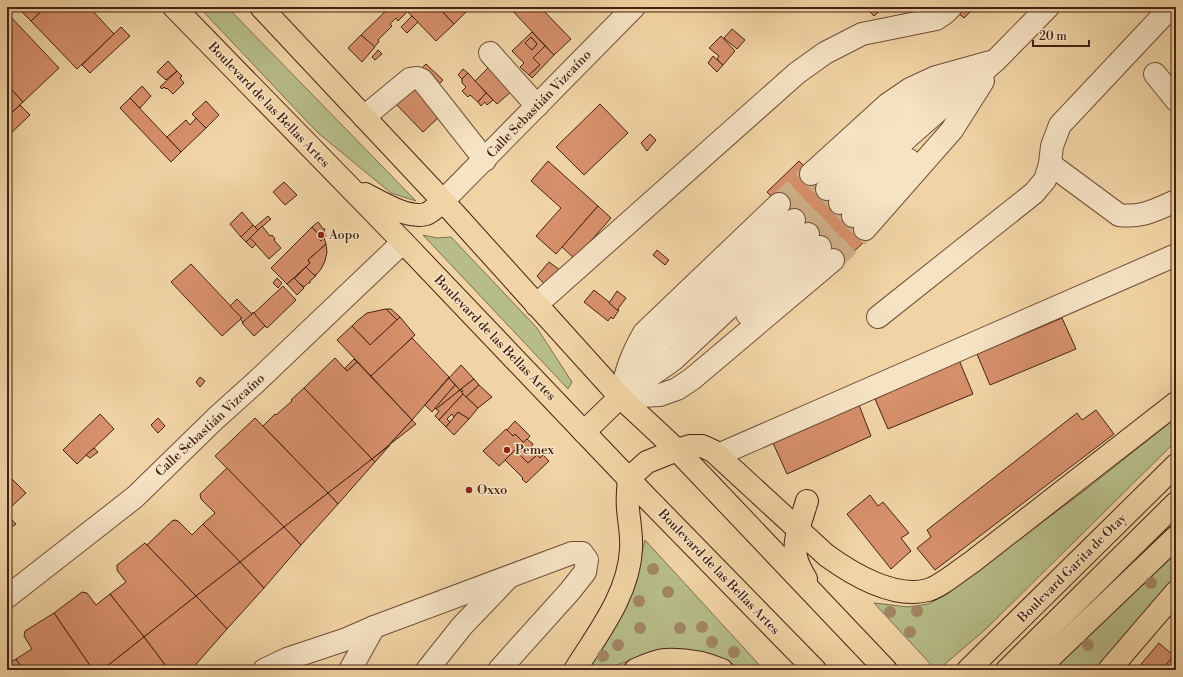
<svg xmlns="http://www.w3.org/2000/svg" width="1183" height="677" font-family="'Libre Bodoni',serif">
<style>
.green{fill:#b7bd88;stroke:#7e6f4e}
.building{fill:#d6906b;stroke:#452113;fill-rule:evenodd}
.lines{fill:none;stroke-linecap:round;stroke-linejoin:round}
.minor-tunnel{stroke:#cfb088;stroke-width:22;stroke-dasharray:22 11;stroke-linecap:butt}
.minor-casing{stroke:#704e38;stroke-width:24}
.major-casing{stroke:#452113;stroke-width:24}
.highway-casing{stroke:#452113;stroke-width:24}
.minor{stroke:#f6e3c4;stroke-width:22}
.major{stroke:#f1d4a5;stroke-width:22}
.highway{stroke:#f1d4a5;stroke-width:22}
.tree{fill:#a28765}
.poi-dot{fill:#8f2418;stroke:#f6e3c4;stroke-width:1.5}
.labels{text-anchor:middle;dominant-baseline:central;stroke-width:3;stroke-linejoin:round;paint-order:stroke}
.street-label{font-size:13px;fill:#452113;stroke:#f6e3c4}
.poi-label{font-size:13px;fill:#452113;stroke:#f6e3c4;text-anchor:start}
</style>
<rect width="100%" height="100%" fill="#f1d4a5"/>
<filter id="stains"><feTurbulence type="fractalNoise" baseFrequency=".005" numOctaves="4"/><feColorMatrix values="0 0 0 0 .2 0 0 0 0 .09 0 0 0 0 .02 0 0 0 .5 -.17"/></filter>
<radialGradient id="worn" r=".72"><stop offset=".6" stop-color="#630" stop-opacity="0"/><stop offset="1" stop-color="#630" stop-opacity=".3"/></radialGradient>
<g class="green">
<polygon points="199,7 227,7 416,201 391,193 318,133"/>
<polygon points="423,235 437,238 451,237 537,328 572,382 568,389"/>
<polygon points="1176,418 1176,441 987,628 938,670 936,670 874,603 908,607 928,604 945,595 1084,491"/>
<polygon points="645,540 764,670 747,670 712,656 646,655 617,665 611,670 586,670 633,585"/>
<polygon points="1176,549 1176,578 1096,670 1050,670"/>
</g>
<g class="building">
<polygon points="17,7 46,7 31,21"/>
<polygon points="46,7 89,7 114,34 77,69 31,21"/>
<polygon points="390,7 403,7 408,11 398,21 396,18 390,24 392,26 378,40 379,42 374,47 361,35"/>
<polygon points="403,7 438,7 454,24 436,41"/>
<polygon points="438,7 471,7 454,24"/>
<polygon points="509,7 540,7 571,39 554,55"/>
<polygon points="865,7 884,7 874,16"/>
<polygon points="962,7 975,7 964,18 957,12"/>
<polygon points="7,13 59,68 23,102 7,85"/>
<polygon points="412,16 418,22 407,33 401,27"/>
<polygon points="121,27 130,36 90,73 82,65"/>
<polygon points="732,29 745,40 737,49 724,38"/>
<path d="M532,32L545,46L533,58L540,65L529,75L520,67L524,63L512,51ZM531,37L537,44L532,50L525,43Z"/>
<polygon points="361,35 375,47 362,62 348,48"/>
<polygon points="721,36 735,51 723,65 717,59 719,56 709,48"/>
<polygon points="531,37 537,44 532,50 525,43"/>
<polygon points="545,46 554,55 532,78 529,75 540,65 533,58"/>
<polygon points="378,50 382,54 375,60 372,57"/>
<polygon points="713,56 723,65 717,72 708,63"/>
<polygon points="168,61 177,71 166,80 157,72"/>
<polygon points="426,64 443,80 423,100 439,117 423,132 391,99"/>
<polygon points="490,66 513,90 497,104 475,81"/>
<polygon points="463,69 468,73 462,79 458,75"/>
<polygon points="177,71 182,76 180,78 184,83 173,94 167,88 166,89 164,87 162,89 160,87"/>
<polygon points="468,73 486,93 478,102 470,95 468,97 462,91 466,87 462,83 462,79"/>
<polygon points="7,85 23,102 7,117"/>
<polygon points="142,86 151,96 140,108 130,98"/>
<polygon points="486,93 493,100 487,105 485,102 481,106 478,102"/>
<polygon points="130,98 181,152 171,162 120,108"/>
<polygon points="206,101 219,115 206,128 192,114"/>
<polygon points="600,104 628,133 584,175 556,147"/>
<polygon points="20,105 30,115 7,137 7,117"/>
<polygon points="196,118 206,128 181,152 167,137 186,120 190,125"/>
<polygon points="650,134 656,140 647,151 641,143"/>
<polygon points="548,161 598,206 556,254 536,236 561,208 531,181"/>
<polygon points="799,161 871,235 839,266 767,192"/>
<polygon points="284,182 297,195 285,205 273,192"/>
<polygon points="598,206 611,218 575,259 562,247"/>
<polygon points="242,212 253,225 241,237 230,224"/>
<polygon points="268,216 271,219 258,230 255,227"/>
<polygon points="318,222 319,223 323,229 325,229 324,231 326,236 321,241 317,236 319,235 312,227"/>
<polygon points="253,225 258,230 246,242 241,237"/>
<polygon points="262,226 270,236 272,235 275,239 274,240 281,248 269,259 250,238"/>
<polygon points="312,227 319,235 317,236 321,241 324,238 326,244 308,260 310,263 287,284 271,268"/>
<polygon points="250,238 256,244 252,248 246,242"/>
<polygon points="326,244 327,252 325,261 321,269 316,275 314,275 306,267 310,263 308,260"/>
<polygon points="657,250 669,260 665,265 653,255"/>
<polygon points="549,262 564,273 549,289 537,276"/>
<polygon points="191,264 242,318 222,336 171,282"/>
<polygon points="306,267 314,275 316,276 310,281 310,283 308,283 304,287 294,279"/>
<polygon points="277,278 282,283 278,288 273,283"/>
<polygon points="294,278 304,288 297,295 287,284"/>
<polygon points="283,286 296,300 267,328 253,314"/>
<polygon points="594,290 619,310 613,319 611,317 608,321 584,302"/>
<polygon points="617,291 626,298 617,310 609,303"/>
<polygon points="237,299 252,314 244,323 240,319 242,318 230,306"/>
<polygon points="386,309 397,320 370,345 352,326 357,321 367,313"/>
<polygon points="386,309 391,309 400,317 397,320"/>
<polygon points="253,312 265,326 254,336 242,323 252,314"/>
<polygon points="400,317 415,335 371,376 337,340 352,326 370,345"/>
<polygon points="1062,318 1076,349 990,385 977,354"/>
<polygon points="412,338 449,377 412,420 371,376"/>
<polygon points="335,358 347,371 357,362 412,420 389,445 372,459 304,388"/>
<polygon points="354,359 357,362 347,371 345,368"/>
<polygon points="959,360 973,394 888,429 875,399"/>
<polygon points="461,365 474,379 460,390 449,378"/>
<polygon points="200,377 205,381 200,387 196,382"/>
<polygon points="449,378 455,385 432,412 425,405"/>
<polygon points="474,379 479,385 466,397 461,392 463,391 461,389"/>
<polygon points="455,385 460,390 436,409 435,408"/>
<polygon points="479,385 492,397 478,408 466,397"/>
<polygon points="304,388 372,459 328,493 263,426 275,414 276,415 292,401 291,400"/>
<polygon points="460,390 463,394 439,420 435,416 439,411 436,409"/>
<polygon points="463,394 478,408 469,419 458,412 454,417 452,414 447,419 450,422 446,427 439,420"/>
<polygon points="859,405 871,436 787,474 773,443"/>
<polygon points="1096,410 1114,434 935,570 917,548 931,537 927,530 1077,413 1082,420"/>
<polygon points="458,412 469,419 454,435 446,427"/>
<polygon points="100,414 114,429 77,464 63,450"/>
<polygon points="158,418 165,426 158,433 151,425"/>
<polygon points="255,418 328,493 284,527 215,456"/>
<polygon points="412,420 416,424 389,445"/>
<polygon points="515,421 530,436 524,443 515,434 513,436 507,430"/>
<polygon points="506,429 513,436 515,434 524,443 499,466 483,451"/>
<polygon points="527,439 533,444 531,447 537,453 539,451 543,455 540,458 537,455 528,463 515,450"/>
<polygon points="390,445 375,462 372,459"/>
<polygon points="94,448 98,452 90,458 86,455"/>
<polygon points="515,450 528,463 537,455 540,458 543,455 549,461 526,483 522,479 523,478 505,460"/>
<polygon points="372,459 375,462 338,504 328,493"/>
<polygon points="227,468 284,527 240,562 203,524 215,513 201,499 200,494"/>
<polygon points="7,474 26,493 11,507 7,503"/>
<polygon points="328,493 338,504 301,545 284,527"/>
<polygon points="870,495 878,506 883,502 909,533 901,538 911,551 891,569 847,514"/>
<polygon points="7,515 16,524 7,530"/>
<polygon points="175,520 178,521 192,535 203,524 240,562 196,596 147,545 172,521"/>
<polygon points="284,527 301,545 264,588 240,562"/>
<polygon points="145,543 196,596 144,637 110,594 126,582 117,570 117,565"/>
<polygon points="240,562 264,588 227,629 196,596"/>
<polygon points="82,592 87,593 96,605 110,594 144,637 102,670 93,670 54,613"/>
<polygon points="196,596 227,629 191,670 169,670 144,637"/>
<polygon points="54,613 93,670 23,670 16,659 32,649 24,636 25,631"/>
<polygon points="144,637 169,670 102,670"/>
<polygon points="1159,643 1174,656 1164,667 1161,670 1136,670"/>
<polygon points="1176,653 1176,670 1166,670 1164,667"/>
<polygon points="16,659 23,670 7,670 7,664"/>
</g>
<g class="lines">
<g class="minor-tunnel">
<polyline points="779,204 811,174"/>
<polyline points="794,220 827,189"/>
<polyline points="808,234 840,203"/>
<polyline points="820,247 853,216"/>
<polyline points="833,260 865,229"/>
</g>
<defs>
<g id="minor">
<polyline points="490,53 537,106"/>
<polyline points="1155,74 1176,100"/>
<polyline points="364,117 410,79 417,78 422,80 485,160"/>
<path d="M1050,164L1119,215C1142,218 1155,210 1176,201"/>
<polyline points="811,174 888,104 910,89 936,77 990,62"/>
<polyline points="827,189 894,123 921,104 945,90"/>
<polyline points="443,201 634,7"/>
<polyline points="840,203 908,137 995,61 1048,7"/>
<polyline points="853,216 909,160"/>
<polyline points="865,229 952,130 983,81"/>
<polyline points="536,305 797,73 825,53 862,34 936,19 945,13 951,7"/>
<polyline points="747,314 820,247"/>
<polyline points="878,317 1034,193 1045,180 1050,164 1052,146 1060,125 1171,7"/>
<polyline points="634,376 646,358 658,344 794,220"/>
<polyline points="627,392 673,360 808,234"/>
<polyline points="620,397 660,395 677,389 692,379 833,260"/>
<path d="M620,397C626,372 631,355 644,333L779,204"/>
<polyline points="718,455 1176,255"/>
<polyline points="7,597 135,497 216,418 255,383 403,242"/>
<polyline points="264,670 287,659 344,640 374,627 572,553 582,553 587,560 585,572 570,591 499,670"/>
<polyline points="350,670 374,627"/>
<polyline points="427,670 462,626 507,579"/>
</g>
<g id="major">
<polyline points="174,7 403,242 647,498 815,670"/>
<polyline points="261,7 443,201 620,397 677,450 886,670"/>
<path d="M365,194C381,202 407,219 426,214C432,212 438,205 443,201"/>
<polyline points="584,432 620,397"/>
<path d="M806,579C802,572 797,564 796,556C793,539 802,518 807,501"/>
</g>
<g id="highway">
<path d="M575,670C598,633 629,594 631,549C632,535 629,522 628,509C627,499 628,489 629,478L647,462L677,450L690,446H702L713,451L826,555C852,574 894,599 928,590C940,587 960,570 972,562L1176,403"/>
<path d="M635,670C644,666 655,661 665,660C684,659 705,663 722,670"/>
<polyline points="968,670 1176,465"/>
<polyline points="1007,670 1176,503"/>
<polyline points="1037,670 1176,537"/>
<polyline points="1109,670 1176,592"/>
</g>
</defs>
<use href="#minor" class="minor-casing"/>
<use href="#major" class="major-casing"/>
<use href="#highway" class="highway-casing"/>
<use href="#minor" class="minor"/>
<use href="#major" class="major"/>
<use href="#highway" class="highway"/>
</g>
<g class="tree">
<circle cx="653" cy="569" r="6"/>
<circle cx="1151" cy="583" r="6"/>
<circle cx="668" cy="592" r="6"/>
<circle cx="639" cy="601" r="6"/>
<circle cx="917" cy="611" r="6"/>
<circle cx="890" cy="612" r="6"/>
<circle cx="702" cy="627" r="6"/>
<circle cx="640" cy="628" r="6"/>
<circle cx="680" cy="628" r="6"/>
<circle cx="910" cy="632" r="6"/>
<circle cx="712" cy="642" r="6"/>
<circle cx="618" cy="645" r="6"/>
<circle cx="1088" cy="645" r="6"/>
<circle cx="734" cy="652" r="6"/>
<circle cx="603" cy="656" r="6"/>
</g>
<g class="poi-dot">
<circle cx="321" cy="235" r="4"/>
<circle cx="507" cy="450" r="4"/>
<circle cx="469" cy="490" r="4"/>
</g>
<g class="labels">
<g class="street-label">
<text transform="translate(539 104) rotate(-46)">Calle Sebastián Vizcaíno</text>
<text transform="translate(269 105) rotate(46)">Boulevard de las Bellas Artes</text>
<text transform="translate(495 338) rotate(46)">Boulevard de las Bellas Artes</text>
<text transform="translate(210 425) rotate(-43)">Calle Sebastián Vizcaíno</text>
<text transform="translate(1072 568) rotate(-45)">Boulevard Garita de Otay</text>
<text transform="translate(719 572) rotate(46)">Boulevard de las Bellas Artes</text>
</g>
<g class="poi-label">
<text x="329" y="235">Aopo</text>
<text x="515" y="450">Pemex</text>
<text x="477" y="490">Oxxo</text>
</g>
</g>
<rect width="1183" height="677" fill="none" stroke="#f1d4a5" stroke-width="24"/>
<rect x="8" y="8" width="1167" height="661" fill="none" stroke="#452113" stroke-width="2"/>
<rect x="12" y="12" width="1159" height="653" fill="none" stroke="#452113"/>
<path d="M1033 40v6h56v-6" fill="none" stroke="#452113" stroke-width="2"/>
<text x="1039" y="40" font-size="12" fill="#452113" stroke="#f6e3c4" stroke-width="3" paint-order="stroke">20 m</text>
<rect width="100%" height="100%" filter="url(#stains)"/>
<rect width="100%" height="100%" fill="url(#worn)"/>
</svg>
